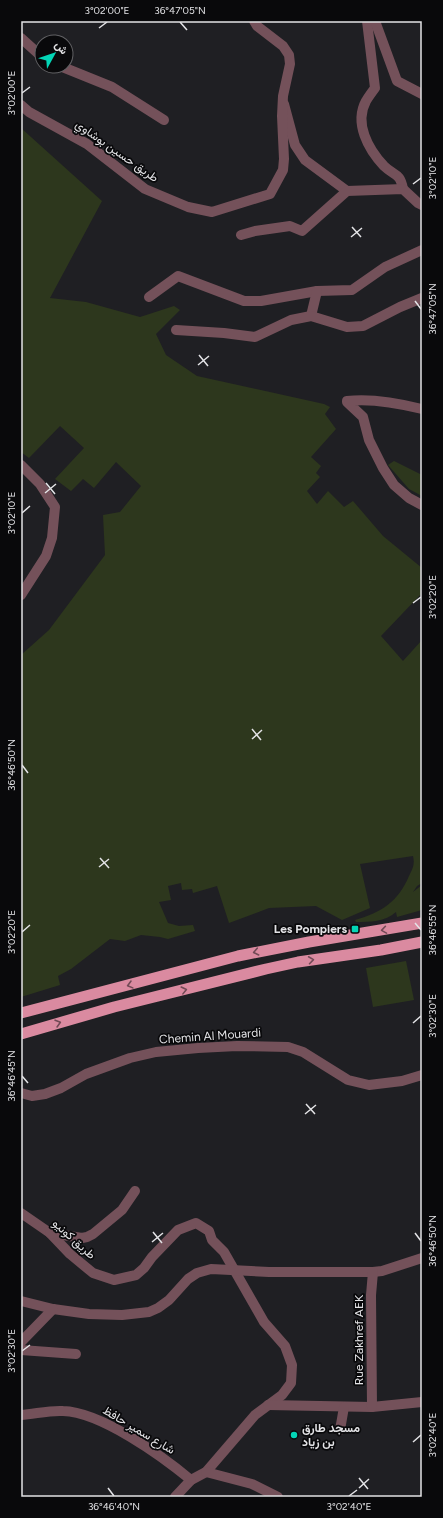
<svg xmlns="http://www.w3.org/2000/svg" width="443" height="1518" font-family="Figtree,Vazirmatn,sans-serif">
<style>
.green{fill:#2d371d}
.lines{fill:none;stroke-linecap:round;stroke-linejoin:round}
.minor{stroke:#74515a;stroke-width:10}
.tertiary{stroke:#74515a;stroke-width:10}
.trunk{stroke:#da8aa0;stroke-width:11}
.oneway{stroke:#724a56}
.ticks{fill:none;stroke:#e3e3e6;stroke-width:1.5}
.poi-dot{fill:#03d5b6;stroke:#09090b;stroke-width:1.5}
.labels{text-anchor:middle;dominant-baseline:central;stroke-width:3.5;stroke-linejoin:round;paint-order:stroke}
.street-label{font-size:12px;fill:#e3e3e6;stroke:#09090b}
.poi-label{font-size:12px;font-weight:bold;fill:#e3e3e6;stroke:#09090b;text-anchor:end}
.neatline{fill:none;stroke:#e3e3e6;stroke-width:1.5}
.ticks-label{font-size:10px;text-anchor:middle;fill:#e3e3e6}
</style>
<rect width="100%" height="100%" fill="#1f1f23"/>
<g class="green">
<path d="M21,128L102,201L50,298L86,302L140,317L174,306L180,310L156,334L166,355L197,376L324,404L330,407L325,414L336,429L311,457L321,466L316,473L320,477L307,491L317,504L328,491L344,507L353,501L383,536L422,568V593L381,636L403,661L422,640V883L417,886L413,892L422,885V910L397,917L396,912C385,922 370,922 356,922L355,920C382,912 398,902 409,876C413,868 415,864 413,856L360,864L370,908L342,920L316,906L269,908L229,923L217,886L193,893L192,889L182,890L181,883L168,886L171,900L159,902L168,923L179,926L193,925L195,931L168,939L160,937L141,935L125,941L110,939L71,969L58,976L60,985L21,997V655L49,630L105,555L103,515L120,512L141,486L116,462L94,488L83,479L71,491L55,479L84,448L60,426L29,458L21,452Z"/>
<polygon points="394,461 422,475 422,496 409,489 388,465"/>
<polygon points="406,961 414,1000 373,1007 366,968"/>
</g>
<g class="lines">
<g class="minor">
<path d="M367,21L375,88C372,92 369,96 366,101C354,123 368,149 384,166C394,176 400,172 403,189"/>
<polyline points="375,21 397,81 422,94"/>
<polyline points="21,38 42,57"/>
<polyline points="60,66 112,87 164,120"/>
<polyline points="284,104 295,145 305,160 347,191"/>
<polyline points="241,235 255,231 290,226 302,231 347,191 403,189 418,203 422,205"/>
<polyline points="149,297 178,276 244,301 261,301 317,291 352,290 385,267 422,250"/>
<polyline points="311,316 317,291"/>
<polyline points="176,330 224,333 255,337 291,320 311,316 347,327 363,326 400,307 422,298"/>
<path d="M422,409C398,403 372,398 347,401V402L363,417L369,440L383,468L394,485L409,498L422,505"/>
<polyline points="21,465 40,484 55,507 52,538 46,556 21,595"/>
<polyline points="21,1213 50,1233 70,1254 93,1273 114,1280 136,1275 144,1268 152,1257 178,1230 196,1223 209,1231 212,1240 224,1252 264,1322 285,1346 292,1365 291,1383 282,1395 255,1415 206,1472 191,1480 175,1497"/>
<polyline points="50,1233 82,1238 87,1237 93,1234 122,1210 135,1191"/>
<polyline points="21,1301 53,1309 89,1314 122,1315 149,1312 158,1308 169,1300 188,1279 197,1273 211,1269 269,1272 373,1272 382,1271 422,1258"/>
<polyline points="21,1342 53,1309"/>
<polyline points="21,1350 76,1354"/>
<polyline points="268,1405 372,1407 422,1402"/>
<polyline points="372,1407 371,1295 373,1272"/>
<path d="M21,1415C35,1414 50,1410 63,1411C101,1412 162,1456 191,1480"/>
<polyline points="340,1430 344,1407"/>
<polyline points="206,1472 252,1484 278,1497"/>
</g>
<g class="tertiary">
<polyline points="21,105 29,112 87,144 145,189 188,207 212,212 270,194 283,170 284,159 282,116 283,96 290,64 289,55 283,46 257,26 254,21"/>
<polyline points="21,1093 32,1096 45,1094 61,1088 86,1074 130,1058 156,1052 198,1048 237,1046 288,1047 303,1052 348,1080 369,1085 402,1081 422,1075"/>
</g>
<g class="trunk">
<polyline points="21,1013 238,956 309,942 422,923"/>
<polyline points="21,1034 114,1007 266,969 298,962 381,950 422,942"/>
</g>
</g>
<defs><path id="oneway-chevron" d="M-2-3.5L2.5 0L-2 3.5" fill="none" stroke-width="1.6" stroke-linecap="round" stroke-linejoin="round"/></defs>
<g class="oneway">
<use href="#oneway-chevron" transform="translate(384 930) rotate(171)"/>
<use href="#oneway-chevron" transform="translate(256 952) rotate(168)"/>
<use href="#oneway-chevron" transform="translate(311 960) rotate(-8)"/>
<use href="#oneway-chevron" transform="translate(130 985) rotate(165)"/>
<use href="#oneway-chevron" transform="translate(184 990) rotate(-14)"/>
<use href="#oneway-chevron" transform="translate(58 1023) rotate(-16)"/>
</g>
<path class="ticks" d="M180,22L187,30M99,28L107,22M22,93L30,87M413,184L421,178M352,227L361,237M351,237L362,228M415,301L421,309M199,355L208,366M198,365L209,356M46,483L55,494M45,493L56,484M22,513L30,506M413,603L421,597M252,729L261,740M252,739L262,730M22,765L28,773M100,858L109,868M99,867L109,859M415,923L421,930M22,932L30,925M413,1023L421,1016M22,1076L28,1083M306,1104L315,1114M305,1114L316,1105M153,1232L162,1243M415,1233L421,1241M152,1242L163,1233M22,1351L30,1345M413,1442L421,1435M359,1478L368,1489M108,1488L114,1496M359,1488L369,1479M349,1496L357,1490"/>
<g class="poi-dot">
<rect x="351" y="925" width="8" height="8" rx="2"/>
<circle cx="294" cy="1435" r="4"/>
</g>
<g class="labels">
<g class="street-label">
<text transform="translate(117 151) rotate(35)">طريق حسين بوشاوي</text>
<text transform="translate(210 1036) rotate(-4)">Chemin Al Mouardi</text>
<text transform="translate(74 1239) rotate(42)">طريق كونيو</text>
<text transform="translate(359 1340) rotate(-90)">Rue Zakhref AEK</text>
<text transform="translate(139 1430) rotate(31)">شارع سمير حافظ</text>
</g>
<g class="poi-label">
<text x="347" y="929">Les Pompiers</text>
<text x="302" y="1428" text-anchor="start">مسجد طارق<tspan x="302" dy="14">بن زياد</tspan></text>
</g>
</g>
<rect width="443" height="1518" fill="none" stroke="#09090b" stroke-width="44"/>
<g transform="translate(54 54) rotate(50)"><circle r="19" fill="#09090b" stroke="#606063"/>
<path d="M0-3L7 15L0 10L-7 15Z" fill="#03d5b6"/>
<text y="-6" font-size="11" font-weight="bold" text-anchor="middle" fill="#e3e3e6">ش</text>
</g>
<rect x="22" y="22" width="399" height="1474" class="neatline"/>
<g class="ticks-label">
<text x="107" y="14">3°02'00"E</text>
<text x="180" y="14">36°47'05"N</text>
<text transform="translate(11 93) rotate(-90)" y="4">3°02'00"E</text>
<text transform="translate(432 178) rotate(-90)" y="4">3°02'10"E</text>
<text transform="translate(432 309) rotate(-90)" y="4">36°47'05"N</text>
<text transform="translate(11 513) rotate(-90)" y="4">3°02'10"E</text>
<text transform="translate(432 597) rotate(-90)" y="4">3°02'20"E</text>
<text transform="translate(11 765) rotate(-90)" y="4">36°46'50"N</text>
<text transform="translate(432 930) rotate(-90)" y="4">36°46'55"N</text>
<text transform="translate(11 932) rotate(-90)" y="4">3°02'20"E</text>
<text transform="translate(432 1016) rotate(-90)" y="4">3°02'30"E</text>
<text transform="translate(11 1076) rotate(-90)" y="4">36°46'45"N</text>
<text transform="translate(432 1241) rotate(-90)" y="4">36°46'50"N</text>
<text transform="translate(11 1351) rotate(-90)" y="4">3°02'30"E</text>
<text transform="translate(432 1435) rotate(-90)" y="4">3°02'40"E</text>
<text x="114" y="1510">36°46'40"N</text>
<text x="349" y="1510">3°02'40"E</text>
</g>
</svg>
